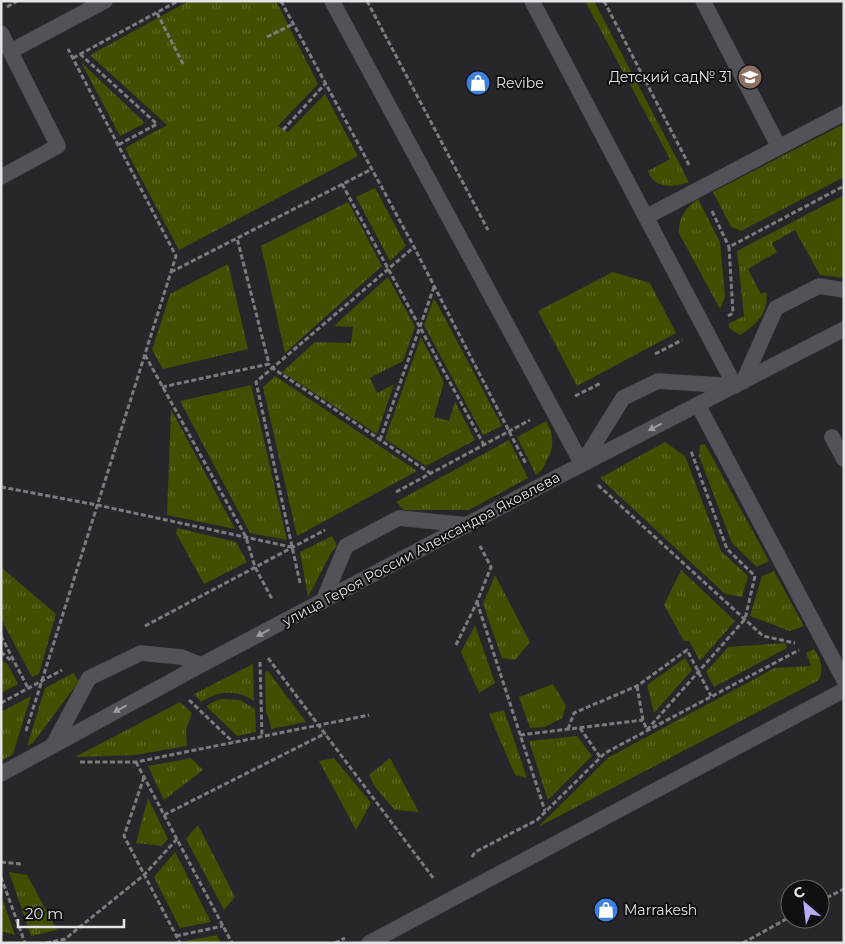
<svg xmlns="http://www.w3.org/2000/svg" width="845" height="944" font-family="Montserrat,sans-serif">
<style>
.grass{fill:url(#grass-tufts)}
.lines{fill:none;stroke-linecap:round;stroke-linejoin:round}
.service-casing{stroke:#424246;stroke-width:16}
.minor-casing{stroke:#424246;stroke-width:16}
.path{stroke:#7b7c80;stroke-width:3;stroke-dasharray:5 2.5;stroke-linecap:butt}
.service{stroke:#525358;stroke-width:15}
.minor{stroke:#525358;stroke-width:15}
.oneway{fill:#9a9ca0}
.labels{text-anchor:middle;dominant-baseline:central;stroke-width:4;stroke-linejoin:round;paint-order:stroke}
.poi-label{font-size:14px;fill:#e3e4e7;stroke:#0f1012;text-anchor:start}
.street-label{font-size:14px;fill:#e3e4e7;stroke:#0f1012}
</style>
<defs>
<pattern id="grass-tufts" width="24" height="20" patternUnits="userSpaceOnUse" patternTransform="scale(1.25)"><rect width="24" height="20" fill="#424f00"/><path d="M3 7l-1-3M5 7V3M7 7l1-3M15 17l-1-3M17 17v-4M19 17l1-3" fill="none" stroke="#5d6825"/></pattern>
</defs>
<rect width="100%" height="100%" fill="#26262b"/>
<g class="grass">
<polygon points="189,1 276,1 318,84 278,126 288,132 325,94 358,156 179,250 125,148 167,125 90,55"/>
<path d="M585,1H594L689,182C675,188 653,189 648,171L670,159Z"/>
<polygon points="81,62 145,123 120,136"/>
<polygon points="844,124 844,177 741,231 731,227 713,192"/>
<polygon points="375,188 406,246 390,261 356,197"/>
<path d="M844,195V278L820,275L795,230L772,243L777,252L748,269L761,294L766,292C770,312 756,325 740,335L730,329L728,324L744,316L737,251Z"/>
<path d="M698,199L720,242L725,297L720,309L679,233C678,218 686,207 698,199Z"/>
<polygon points="348,202 382,266 285,353 261,246"/>
<polygon points="228,264 248,349 163,369 152,350 170,294"/>
<polygon points="613,272 650,283 676,333 577,386 538,311"/>
<polygon points="388,277 415,327 403,361 370,378 377,393 394,384 377,434 282,372 315,342 351,343 353,327 334,326"/>
<polygon points="434,298 502,426 483,435 424,325"/>
<polygon points="421,337 444,382 434,417 449,421 455,402 475,440 426,466 385,439"/>
<polygon points="275,376 417,471 297,536 263,387"/>
<polygon points="251,385 287,540 250,533 180,401"/>
<polygon points="171,409 235,529 167,515"/>
<path d="M546,421C555,436 554,448 546,462C543,468 541,472 536,475L517,437Z"/>
<polygon points="509,440 528,478 469,510 404,510 396,502"/>
<polygon points="665,442 685,456 721,551 748,576 742,597 725,594 600,478"/>
<polygon points="705,444 769,561 757,567 732,543 699,456 700,445"/>
<polygon points="177,528 236,542 247,562 204,584 176,533"/>
<polygon points="332,536 337,546 331,553 308,597 300,552"/>
<polygon points="1,567 56,614 39,674 32,677 1,619"/>
<polygon points="681,570 735,621 700,661 689,641 684,641 664,605"/>
<polygon points="774,571 804,626 790,631 750,616 762,576"/>
<polygon points="495,575 530,642 515,660 502,658 483,604"/>
<polygon points="475,625 495,683 479,693 461,652"/>
<polygon points="785,643 787,648 714,687 706,672 728,647"/>
<path d="M814,649C821,659 824,668 819,680L538,827L609,757L775,668L811,666L806,653Z"/>
<polygon points="685,658 692,670 654,713 647,685"/>
<polygon points="1,660 8,665 18,684 1,693"/>
<path d="M253,664L254,701C236,689 219,691 201,702L194,694Z"/>
<polygon points="268,671 306,722 271,729 270,722 266,712 265,672"/>
<polygon points="73,673 79,681 33,743 27,746 45,688"/>
<polygon points="553,684 566,706 562,718 545,727 530,728 519,697"/>
<polygon points="31,696 13,754 1,761 1,712"/>
<polygon points="222,699 240,700 255,709 256,732 237,736 206,706 215,701"/>
<polygon points="180,702 192,713 186,730 187,746 135,755 75,757"/>
<polygon points="504,710 527,778 515,775 489,714"/>
<polygon points="577,736 592,756 548,800 529,741"/>
<polygon points="191,758 203,770 164,800 148,766"/>
<polygon points="334,758 371,803 356,830 319,761"/>
<polygon points="390,758 419,812 395,810 375,787 369,775"/>
<polygon points="148,798 168,839 162,846 136,843"/>
<polygon points="198,825 235,897 224,910 186,839"/>
<polygon points="175,852 211,922 180,928 154,877"/>
<polygon points="9,872 27,875 57,930 31,936"/>
<polygon points="1,895 15,935 1,931"/>
<polygon points="217,935 221,943 187,943 185,941"/>
</g>
<g class="lines">
<defs>
<g id="service">
<polyline points="332,1 582,464 623,398 658,381 735,386"/>
<polyline points="532,1 735,386"/>
<polyline points="703,1 779,147"/>
<polyline points="1,33 58,146 1,177"/>
<polyline points="11,51 105,1"/>
<polyline points="646,217 844,113"/>
<polyline points="743,382 776,308 819,286 844,290"/>
<polyline points="698,405 844,680"/>
<polyline points="832,437 844,459"/>
<polyline points="323,601 346,546 399,518 467,525"/>
<polyline points="53,745 89,678 141,653 181,657 201,665"/>
<polyline points="369,943 844,690"/>
</g>
<polyline id="minor" points="1,774 201,665 544,484 844,329"/>
</defs>
<use href="#service" class="service-casing"/>
<use href="#minor" class="minor-casing"/>
<g class="path">
<polyline points="281,1 414,247 526,464"/>
<polyline points="367,1 488,230"/>
<polyline points="604,1 689,165"/>
<polyline points="7,7 17,1"/>
<polyline points="157,13 183,64"/>
<polyline points="267,37 293,24"/>
<polyline points="80,54 157,124 118,145"/>
<polyline points="73,58 178,1"/>
<polyline points="283,130 326,83"/>
<polyline points="342,184 484,445"/>
<polyline points="712,211 729,247"/>
<polyline points="171,272 372,169"/>
<polyline points="728,316 733,313 729,247 844,186"/>
<polyline points="655,354 682,340"/>
<polyline points="145,355 246,537 255,567 272,599"/>
<polyline points="271,367 430,473"/>
<polyline points="162,387 269,364 237,238"/>
<polyline points="575,396 601,383"/>
<polyline points="380,440 434,287"/>
<polyline points="598,485 763,636 795,643"/>
<polyline points="1,487 97,505 291,547"/>
<polyline points="396,492 530,420"/>
<polyline points="300,583 256,382 414,247"/>
<polyline points="477,602 545,811"/>
<polyline points="145,626 325,530"/>
<polyline points="1,636 28,688"/>
<polyline points="456,645 477,602 491,567 480,546"/>
<polyline points="1,652 13,662"/>
<polyline points="268,658 434,879"/>
<polyline points="260,662 262,737"/>
<polyline points="637,686 643,720 647,730 745,619 755,576 727,549 691,451"/>
<polyline points="189,700 233,742"/>
<polyline points="1,703 62,670"/>
<polyline points="580,728 600,757"/>
<polyline points="568,729 574,713 637,686 687,650 711,696"/>
<polyline points="26,731 176,256 68,49"/>
<polyline points="520,735 643,720"/>
<polyline points="80,762 136,762 369,715"/>
<polyline points="136,762 232,943"/>
<polyline points="144,777 124,836 180,943"/>
<polyline points="164,815 326,733"/>
<polyline points="472,857 475,852 537,820 605,753 799,650"/>
<polyline points="1,862 22,864"/>
<polyline points="1,877 25,943"/>
<polyline points="820,901 844,889"/>
<polyline points="176,936 223,926"/>
<polyline points="46,943 65,939 144,875 177,839"/>
<polyline points="335,943 345,938"/>
<polyline points="743,943 790,917"/>
</g>
<use href="#service" class="service"/>
<use href="#minor" class="minor"/>
</g>
<defs><path id="oneway-solid" d="M-6-.8H1V-3.2L6.5 0L1 3.2V.8H-6Z" transform="scale(1.25)"/></defs>
<g class="oneway">
<use href="#oneway-solid" transform="translate(655 427) rotate(153)"/>
<use href="#oneway-solid" transform="translate(263 633) rotate(152)"/>
<use href="#oneway-solid" transform="translate(120 709) rotate(152)"/>
</g>
<defs>
<symbol id="school-disc" viewBox="-11 -11 22 22"><circle r="9.5" fill="#8d6e63" stroke="#0f1012"/><path d="M0-5L7-2L0 1L-7-2ZM-4 1L0 2.5L4 1V4Q0 6-4 4Z" fill="#fff"/></symbol>
<symbol id="shop-disc" viewBox="-11 -11 22 22"><circle r="9.5" fill="#3f7fe0" stroke="#0f1012"/><path d="M-5-2.5h2.3a2.7 3.5 0 0 1 5.4 0H5L5.5 6h-11ZM-1.5-2.5h3a1.5 2.3 0 0 0-3 0Z" fill="#fff"/></symbol>
</defs>
<g fill-rule="evenodd">
<use href="#school-disc" x="736" y="63" width="28" height="28"/>
<use href="#shop-disc" x="464" y="69" width="28" height="28"/>
<use href="#shop-disc" x="592" y="896" width="28" height="28"/>
</g>
<g class="labels">
<g class="poi-label">
<text x="732" y="77" text-anchor="end">Детский сад№ 31</text>
<text x="496" y="83">Revibe</text>
<text x="624" y="910">Marrakesh</text>
</g>
<g class="street-label">
<text transform="translate(421 549) rotate(-28)">улица Героя России Александра Яковлева</text>
</g>
</g>
<rect width="845" height="944" fill="none" stroke="#e3e4e7" stroke-width="5"/>
<g transform="translate(805 904) rotate(332)"><circle r="24" fill="#0f1012" stroke="#646567"/>
<path d="M0-4L9 19L0 12L-9 19Z" fill="#b7abf8"/>
<text y="-8" font-size="14" font-weight="bold" text-anchor="middle" fill="#e3e4e7">С</text>
</g>
<path d="M18 919v8h106v-8" fill="none" stroke="#e3e4e7" stroke-width="2.5"/>
<text x="25" y="919" font-size="15" fill="#e3e4e7" stroke="#0f1012" stroke-width="4" paint-order="stroke">20 m</text>
</svg>
